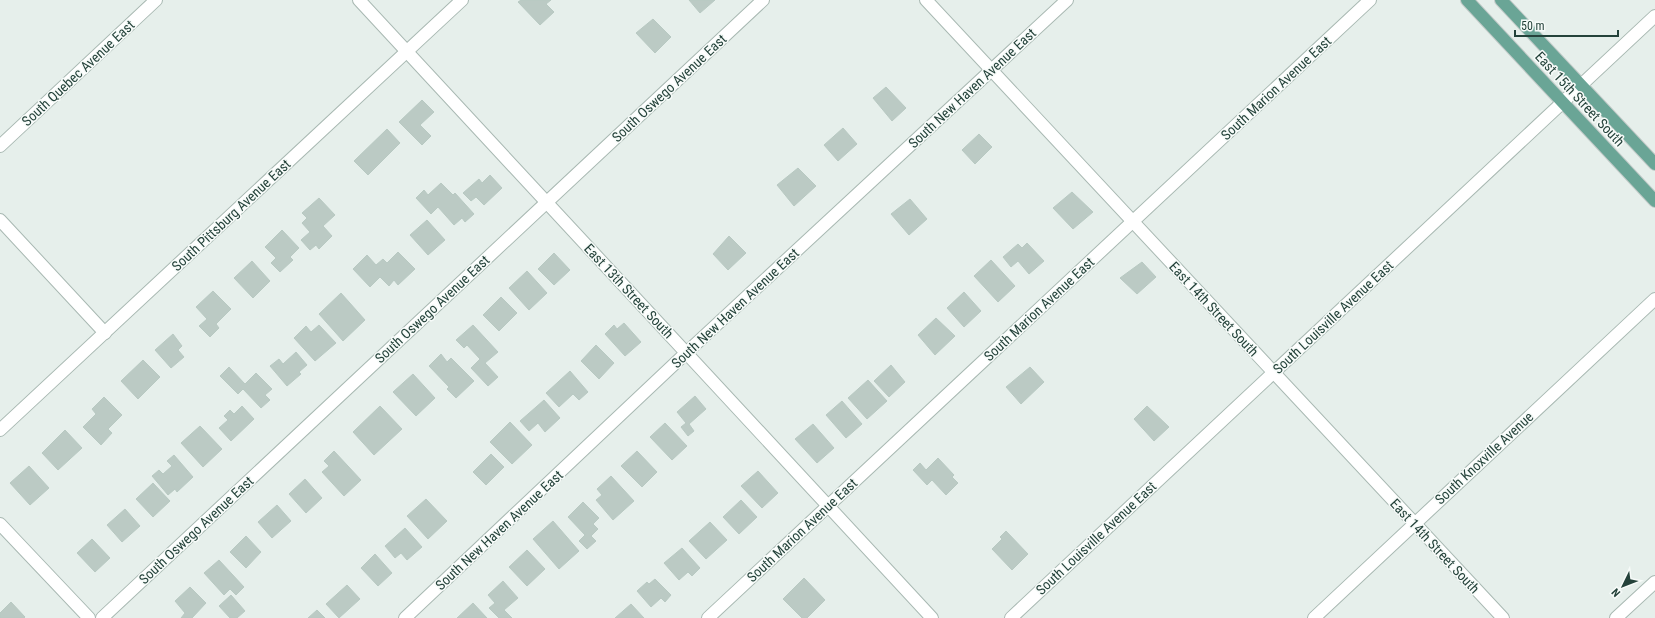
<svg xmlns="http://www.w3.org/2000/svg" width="1655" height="618" font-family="'Roboto Condensed',sans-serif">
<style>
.building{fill:#bbcac4;stroke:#b8c9c2}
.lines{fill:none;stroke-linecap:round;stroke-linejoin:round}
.minor-casing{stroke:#a8b8b2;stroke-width:14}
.major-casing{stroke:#c2cac8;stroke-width:14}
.minor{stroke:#fff;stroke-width:12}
.major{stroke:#6aa596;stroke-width:12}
.labels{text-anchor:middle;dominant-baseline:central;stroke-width:3;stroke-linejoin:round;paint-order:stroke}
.street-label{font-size:14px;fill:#24423a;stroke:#f7fbf9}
</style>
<rect width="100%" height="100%" fill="#e6efeb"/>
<g class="building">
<polygon points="521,0 551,0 546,4 554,12 540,25 518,2"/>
<polygon points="689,0 715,0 700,13"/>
<polygon points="653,19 671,37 655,53 636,33"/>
<polygon points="886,87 906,108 892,121 873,98"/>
<polygon points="422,100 434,112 420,125 431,136 422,145 399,122"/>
<polygon points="843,128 857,144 838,161 824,145"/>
<polygon points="387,129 400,143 368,175 354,161"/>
<polygon points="979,134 992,147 975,164 962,150"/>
<polygon points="798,168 816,186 794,206 777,185"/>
<polygon points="490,175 502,188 484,205 476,197 471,201 463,193 479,179 482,183"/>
<polygon points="441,183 453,195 455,193 474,214 465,222 462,218 454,225 438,207 431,214 416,198 424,190 428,195"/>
<polygon points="1072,192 1093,212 1073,229 1053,208"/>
<polygon points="319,198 335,215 323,226 332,236 319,249 316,245 310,250 301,240 310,232 302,223 307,218 302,213"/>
<polygon points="910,199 927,219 909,235 891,214"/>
<polygon points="427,220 445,240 428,255 410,235"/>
<polygon points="282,230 299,248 290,257 293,260 280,272 271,263 276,258 265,247"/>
<polygon points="729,236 746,253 728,270 713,254"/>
<polygon points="1027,243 1044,261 1029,274 1018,261 1011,267 1003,257 1018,244 1022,248"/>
<polygon points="398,252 415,269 398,285 394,280 389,286 380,277 370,287 353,269 367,255 376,265 383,259 387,263"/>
<polygon points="554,253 570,270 554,285 538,269"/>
<polygon points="991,260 1015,286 998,302 974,276"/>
<polygon points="252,261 270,281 253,298 234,278"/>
<polygon points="1142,262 1156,277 1137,294 1120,278"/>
<polygon points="527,271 547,293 529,310 509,288"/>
<polygon points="213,291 231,309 216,324 219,328 210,337 199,326 207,319 196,307"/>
<polygon points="964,292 981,311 964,327 947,308"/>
<polygon points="341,293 365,320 343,341 319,314"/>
<polygon points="501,297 517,313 499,331 483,315"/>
<polygon points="936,318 955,336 935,355 918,335"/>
<polygon points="624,323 641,342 625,356 605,334 614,325 617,329"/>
<polygon points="319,325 336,343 315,361 294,338 306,326 311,332"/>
<polygon points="473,325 498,352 485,363 498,377 488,386 471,368 480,359 467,345 464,348 456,340"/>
<polygon points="173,334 182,346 178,350 184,357 171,368 155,350"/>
<polygon points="596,345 614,363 599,379 581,361"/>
<polygon points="296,352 307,365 299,372 301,374 287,386 270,366 279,359 283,364"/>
<polygon points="441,354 447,362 451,358 474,381 456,398 447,389 449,387 429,366"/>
<polygon points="143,360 160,377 138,399 121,381"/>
<polygon points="891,365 905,382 889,397 874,381"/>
<polygon points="229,367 245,384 256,373 272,389 265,395 270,400 261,408 243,389 238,394 220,376"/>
<polygon points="1030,367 1044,382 1021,404 1006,387"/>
<polygon points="570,371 588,392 579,400 573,394 559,407 546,393"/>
<polygon points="413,374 435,398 416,416 393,392"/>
<polygon points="868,380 887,401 867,419 848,398"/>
<polygon points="695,396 706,409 689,424 694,431 688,436 681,427 686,423 677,412"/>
<polygon points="104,397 122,415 108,429 112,433 101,445 83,427 96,414 92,409"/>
<polygon points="544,400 560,418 545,432 538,423 529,431 520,421"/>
<polygon points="842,401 862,424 846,438 826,415"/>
<polygon points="242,406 254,419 231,441 219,428 228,420 224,416 230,410 234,414"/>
<polygon points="380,406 402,429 374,455 353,432"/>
<polygon points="1147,406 1169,427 1154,441 1134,419"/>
<polygon points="510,422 532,445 512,464 490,442"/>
<polygon points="665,423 687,446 672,460 650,437"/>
<polygon points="813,424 834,448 817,463 795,439"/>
<polygon points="200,426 222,449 203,467 181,443"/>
<polygon points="65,430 82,448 58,470 42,453"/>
<polygon points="334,451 361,480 344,496 322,472 329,466 324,461"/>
<polygon points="637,451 657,472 642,487 621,466"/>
<polygon points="491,454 504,467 486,485 473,472"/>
<polygon points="174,455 193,477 177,492 175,489 168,495 152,476 159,470 163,474 172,466 167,461"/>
<polygon points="938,458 954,475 952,477 958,483 946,495 932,480 927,485 913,470 920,463 926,470"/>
<polygon points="29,466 49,488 30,505 10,483"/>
<polygon points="758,471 778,493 762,508 741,486"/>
<polygon points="611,476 634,501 613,520 596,500 602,495 597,489"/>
<polygon points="305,479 322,498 306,513 289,494"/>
<polygon points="153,483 170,501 153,517 136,499"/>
<polygon points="426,499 447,521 428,539 407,516"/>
<polygon points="741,500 757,517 739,534 723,517"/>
<polygon points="583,502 599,518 593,524 598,529 591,536 596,541 587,549 579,541 585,535 568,517"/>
<polygon points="277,505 291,521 272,538 258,522"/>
<polygon points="125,509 140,526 122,542 107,525"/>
<polygon points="553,521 579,551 559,569 533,539"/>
<polygon points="710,522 727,540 706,559 689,541"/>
<polygon points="405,528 422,547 407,560 401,553 395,558 385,546"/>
<polygon points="1006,531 1028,554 1012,570 992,549 1002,539 1000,537"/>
<polygon points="246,536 261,552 246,568 230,552"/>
<polygon points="92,539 110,558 95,572 77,553"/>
<polygon points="682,548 700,568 692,576 688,572 679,580 664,563"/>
<polygon points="527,550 545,569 527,586 509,567"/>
<polygon points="375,554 392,573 378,586 361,568"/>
<polygon points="219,560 244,587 236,595 230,589 224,595 204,573"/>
<polygon points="804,578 825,600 807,618 802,618 783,599"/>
<polygon points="655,579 671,595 665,602 661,598 651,607 637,591 647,582 649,584"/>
<polygon points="503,581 518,598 504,610 512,618 499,618 489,608 495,603 488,595"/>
<polygon points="347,585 360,599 339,618 326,604"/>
<polygon points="190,587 206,603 192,618 181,618 185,613 175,601"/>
<polygon points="231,595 245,611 237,618 230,618 219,606"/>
<polygon points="11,602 25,617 24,618 0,618 0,613"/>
<polygon points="473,603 487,618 457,618"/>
<polygon points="631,604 644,618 615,618"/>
<polygon points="317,610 325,618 308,618"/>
</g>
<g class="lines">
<defs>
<g id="minor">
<polyline points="359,0 932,618"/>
<polyline points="926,0 1503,618"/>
<polyline points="0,146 156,0"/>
<polyline points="0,220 105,333"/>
<polyline points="0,430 462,0"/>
<polyline points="0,524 89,618"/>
<polyline points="102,618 763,0"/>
<polyline points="405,618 686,353 1067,0"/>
<polyline points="708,618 1370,0"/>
<polyline points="1011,618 1655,16"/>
<polyline points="1314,618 1655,299"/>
<polyline points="1616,618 1655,582"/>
</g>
<g id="major">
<polyline points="1467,0 1655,201"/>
<polyline points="1501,0 1655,164"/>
</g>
</defs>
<use href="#minor" class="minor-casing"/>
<use href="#major" class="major-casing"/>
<use href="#minor" class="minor"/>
<use href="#major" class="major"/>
</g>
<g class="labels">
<g class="street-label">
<text transform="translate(78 73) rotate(-43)">South Quebec Avenue East</text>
<text transform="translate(669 88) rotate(-43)">South Oswego Avenue East</text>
<text transform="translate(972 88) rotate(-43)">South New Haven Avenue East</text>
<text transform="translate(1276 88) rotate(-43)">South Marion Avenue East</text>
<text transform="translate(1580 99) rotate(47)">East 15th Street South</text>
<text transform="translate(231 215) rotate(-43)">South Pittsburg Avenue East</text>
<text transform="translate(629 291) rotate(47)">East 13th Street South</text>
<text transform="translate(735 308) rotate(-43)">South New Haven Avenue East</text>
<text transform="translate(432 309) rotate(-43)">South Oswego Avenue East</text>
<text transform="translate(1039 309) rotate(-43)">South Marion Avenue East</text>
<text transform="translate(1214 309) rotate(47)">East 14th Street South</text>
<text transform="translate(1333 317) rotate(-43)">South Louisville Avenue East</text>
<text transform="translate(1484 458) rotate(-43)">South Knoxville Avenue</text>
<text transform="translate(196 530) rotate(-43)">South Oswego Avenue East</text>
<text transform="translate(499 530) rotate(-43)">South New Haven Avenue East</text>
<text transform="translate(802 530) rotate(-43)">South Marion Avenue East</text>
<text transform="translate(1096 538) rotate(-43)">South Louisville Avenue East</text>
<text transform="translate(1435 546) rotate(47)">East 14th Street South</text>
</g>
</g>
<g transform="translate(1623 586) rotate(227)" stroke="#f7fbf9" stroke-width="3" paint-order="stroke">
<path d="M0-3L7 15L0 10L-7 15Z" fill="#24423a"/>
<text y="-6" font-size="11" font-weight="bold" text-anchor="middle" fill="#24423a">N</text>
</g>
<path d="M1515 30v6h103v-6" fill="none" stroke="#24423a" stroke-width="2"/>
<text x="1521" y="30" font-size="12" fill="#24423a" stroke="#f7fbf9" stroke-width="3" paint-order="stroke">50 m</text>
</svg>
